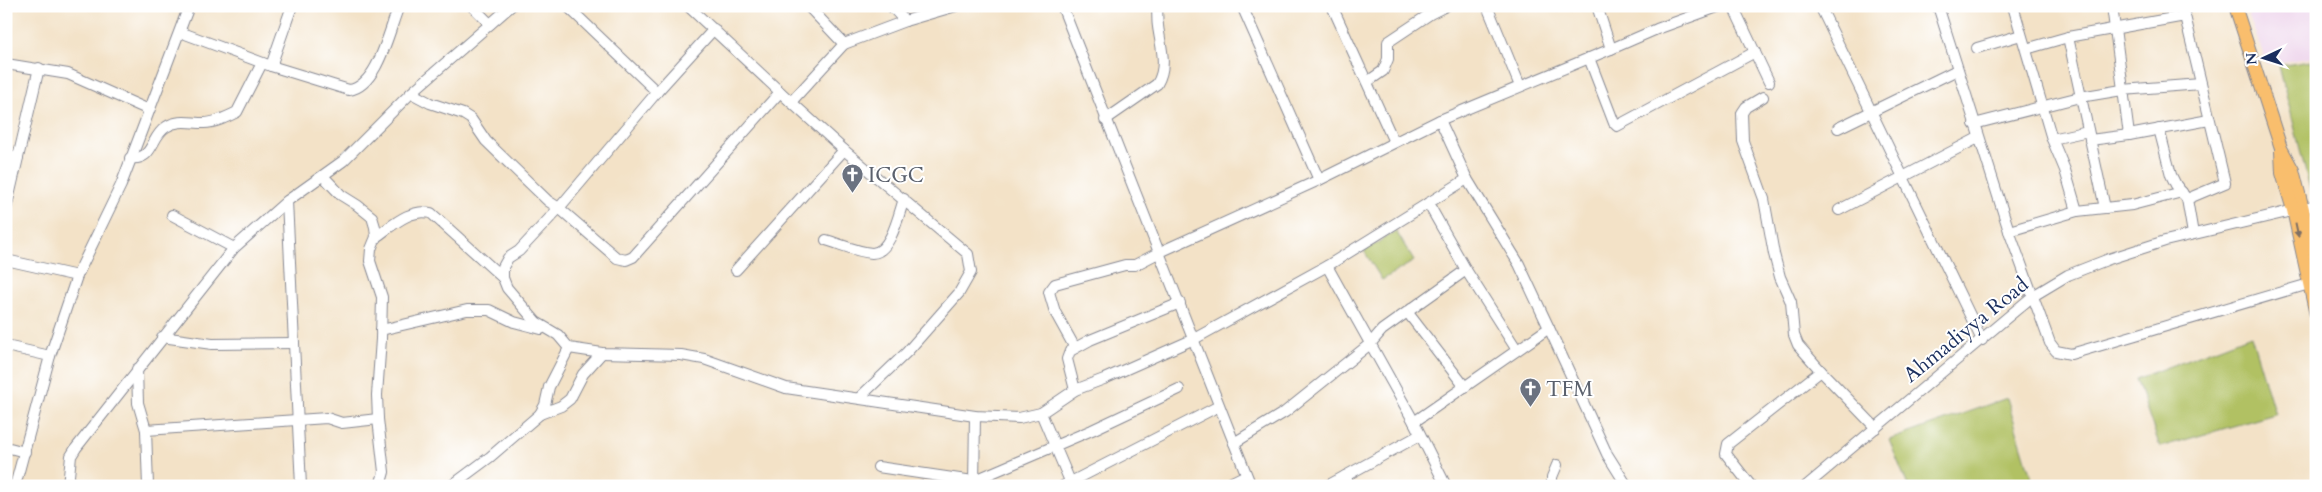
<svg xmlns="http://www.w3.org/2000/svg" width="2322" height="492" font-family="Cardo,serif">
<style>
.built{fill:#ecd1ea}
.green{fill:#b1c163;stroke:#667860}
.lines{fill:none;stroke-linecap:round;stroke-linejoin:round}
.minor-casing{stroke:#878892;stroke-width:12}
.major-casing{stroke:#878892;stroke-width:14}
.minor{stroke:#fff;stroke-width:10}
.major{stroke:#f9be6d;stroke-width:12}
.oneway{fill:#7f6f65}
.labels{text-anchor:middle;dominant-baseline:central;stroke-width:4;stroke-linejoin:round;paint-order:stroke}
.worship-label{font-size:21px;fill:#5b616d;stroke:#fff;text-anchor:start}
.street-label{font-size:21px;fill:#1b2f5e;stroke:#fff}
</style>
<rect width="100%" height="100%" fill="#fff"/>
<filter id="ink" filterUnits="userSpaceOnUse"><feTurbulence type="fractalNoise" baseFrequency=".02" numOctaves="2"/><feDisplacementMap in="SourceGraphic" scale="10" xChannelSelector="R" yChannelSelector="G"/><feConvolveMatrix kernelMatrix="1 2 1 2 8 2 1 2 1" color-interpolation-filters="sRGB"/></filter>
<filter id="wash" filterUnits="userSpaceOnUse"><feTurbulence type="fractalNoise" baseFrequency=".0096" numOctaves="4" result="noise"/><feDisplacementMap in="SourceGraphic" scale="20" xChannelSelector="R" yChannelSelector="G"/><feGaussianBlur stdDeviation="1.12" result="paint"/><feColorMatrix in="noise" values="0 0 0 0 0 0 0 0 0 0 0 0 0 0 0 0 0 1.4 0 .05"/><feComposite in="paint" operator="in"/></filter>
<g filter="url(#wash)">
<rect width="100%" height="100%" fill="#f3e2c7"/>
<polygon class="built" points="2245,6 2316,6 2316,57 2267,64"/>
<g class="green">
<polygon points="2316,60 2316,196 2312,197 2279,66"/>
<polygon points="1396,231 1414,261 1382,280 1364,251"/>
<polygon points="2251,335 2275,414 2160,447 2136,379"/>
<polygon points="2007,398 2032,480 2010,486 1908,486 1889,440"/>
</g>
</g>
<g filter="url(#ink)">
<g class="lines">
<defs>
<g id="minor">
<polyline points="472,6 490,24"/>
<polyline points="567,6 657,92"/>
<polyline points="688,6 791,102 844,44 808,6"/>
<polyline points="891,6 905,21"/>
<polyline points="1062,6 1251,486"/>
<polyline points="1242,6 1319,180"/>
<polyline points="1332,6 1394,142"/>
<polyline points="1487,6 1520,86"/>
<polyline points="1733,6 1769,82"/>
<polyline points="1820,6 1982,340"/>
<polyline points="1938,6 2009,231 2050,343 2056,351 2071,354 2309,284"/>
<polyline points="2013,6 2052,139 2065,170 2077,211"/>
<polyline points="2112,6 2129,135"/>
<polyline points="714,29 657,92 559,208 617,258 626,260 633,257 780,92"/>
<path d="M180,32L271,66L349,90C378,86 389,30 399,6"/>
<polyline points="2068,37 2105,208"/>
<polyline points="844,44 905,21 956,6"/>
<polyline points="1977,48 2021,35"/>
<polyline points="1611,49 1657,29 1720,6"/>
<polyline points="2026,49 2068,37 2185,16 2225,183 2187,199"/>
<polyline points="1589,58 1614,123 1617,126 1755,52"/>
<polyline points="6,64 68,74 149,110"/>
<polyline points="271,66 292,6"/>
<polyline points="1367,82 1383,71 1388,59 1388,42 1430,14 1446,6"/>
<polyline points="411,93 430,103 463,114 471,119 486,141 548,201 559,208 519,251 508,258 503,267 503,278 507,288 536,322 558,335 569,348 602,353 681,355 704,359 786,388 975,416 1019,418 1041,413 1072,486"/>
<polyline points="1763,97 1746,107 1742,113 1743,141 1764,199 1774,254 1780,277 1791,302 1794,335 1798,345 1821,371 1876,428"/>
<polyline points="791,102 844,150 968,254 971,272 959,293 907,352 859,398"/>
<path d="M1105,120L1157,84C1172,60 1153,32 1158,6"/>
<polyline points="1440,120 1467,179 1519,264 1549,328 1414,422 1446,486"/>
<polyline points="1974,124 2080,97 2122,90 2201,84"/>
<polyline points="1838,128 1957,70"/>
<polyline points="2159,129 2171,175 2176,185 2187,199 2193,234"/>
<polyline points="2052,139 2088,131"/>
<polyline points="2090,140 2129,135 2209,120"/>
<polyline points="6,156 18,157"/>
<path d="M130,158C154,161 150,137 166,127C178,119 190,123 204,123C215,123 227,117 237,112L262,63"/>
<polyline points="323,176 341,195 357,205 372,217 375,227 376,237 371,249 370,261 382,297 381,339 377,395 378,419 384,472 380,486"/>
<polyline points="287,201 343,161 411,93 511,6"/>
<polyline points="1428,203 1466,270 1517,350"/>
<polyline points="6,209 39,68"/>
<polyline points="1839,210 1978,138"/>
<polyline points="172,215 234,248"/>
<polyline points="2009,231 2077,211 2132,205 2182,192"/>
<path d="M376,237C392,226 410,208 431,213L503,278"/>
<path d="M826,240C840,244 857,252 872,253C891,253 899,213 904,199"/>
<polyline points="6,260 77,276"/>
<polyline points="1327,266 1414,422"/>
<polyline points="736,270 844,150"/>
<polyline points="1408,313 1465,387"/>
<polyline points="1549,328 1607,454 1627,486"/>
<polyline points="381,330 467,310 489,310 514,322 541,329"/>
<polyline points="162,337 212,344 294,343"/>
<polyline points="6,346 50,356"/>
<polyline points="1075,348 1055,312 1049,292 1055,284 1125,265 1135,265 1160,252 1319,180 1440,120 1611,49 1597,6"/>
<polyline points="137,369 138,403 146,430"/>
<polyline points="1075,390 1067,359 1070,351 1090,340 1180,303"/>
<polyline points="1041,413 1075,390 1104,379 1194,339 1327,266 1467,179"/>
<polyline points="540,414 561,406 570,399 583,374 602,353"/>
<polyline points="1234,443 1285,412 1370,344 1382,330 1466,270"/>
<polyline points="6,447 25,452"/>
<polyline points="878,467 973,481 1092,430 1179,389"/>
<polyline points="1345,476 1350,486"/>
<polyline points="974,485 975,416"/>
<polyline points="15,486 50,356 77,276 121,185 189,6"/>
<polyline points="68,486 71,456 76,448 234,248 287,201 301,486"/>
<polyline points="148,486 146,430 327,418 342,423 378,419"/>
<polyline points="451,486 490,457 540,414 545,405 549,387 569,348"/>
<polyline points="1063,486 1219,406"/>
<polyline points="1224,486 1246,475"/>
<polyline points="1327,486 1420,435"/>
<polyline points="1552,486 1552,477 1557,465"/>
<polyline points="1751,486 1726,454 1728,444 1821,371"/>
<polyline points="1806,486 2033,296 2068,275 2109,259 2165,241 2316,205"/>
</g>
<g id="major">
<polyline points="2235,6 2281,148 2293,170 2316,260"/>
<polyline points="2281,151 2282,173 2293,210 2316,315"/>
</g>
</defs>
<use href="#minor" class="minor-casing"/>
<use href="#major" class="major-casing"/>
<use href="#minor" class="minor"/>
<use href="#major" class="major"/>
</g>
<defs><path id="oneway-solid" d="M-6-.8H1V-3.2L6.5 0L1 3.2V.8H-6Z" transform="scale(1.25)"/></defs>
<use class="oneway" href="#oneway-solid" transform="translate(2297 230) rotate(78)"/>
</g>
<defs>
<symbol id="church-pin" viewBox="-11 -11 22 30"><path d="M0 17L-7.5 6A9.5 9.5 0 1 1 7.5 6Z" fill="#6b7280" stroke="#fff"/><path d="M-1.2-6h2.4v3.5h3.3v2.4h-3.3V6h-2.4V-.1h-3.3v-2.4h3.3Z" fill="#fff"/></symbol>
</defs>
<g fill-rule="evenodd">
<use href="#church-pin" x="840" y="162" width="25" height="34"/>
<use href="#church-pin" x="1518" y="376" width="25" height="34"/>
</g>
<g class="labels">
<g class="worship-label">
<text x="868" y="175">ICGC</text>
<text x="1546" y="389">TFM</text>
</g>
<g class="street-label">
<text transform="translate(1966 330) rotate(-39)">Ahmadiyya Road</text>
</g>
</g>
<rect width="2322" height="492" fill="none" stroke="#fff" stroke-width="25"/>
<g transform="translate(2264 58) rotate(266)" stroke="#ffffff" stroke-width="4" paint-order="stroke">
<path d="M0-4L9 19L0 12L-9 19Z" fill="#1b2f5e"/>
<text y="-8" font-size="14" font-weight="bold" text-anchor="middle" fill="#1b2f5e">N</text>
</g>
</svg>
